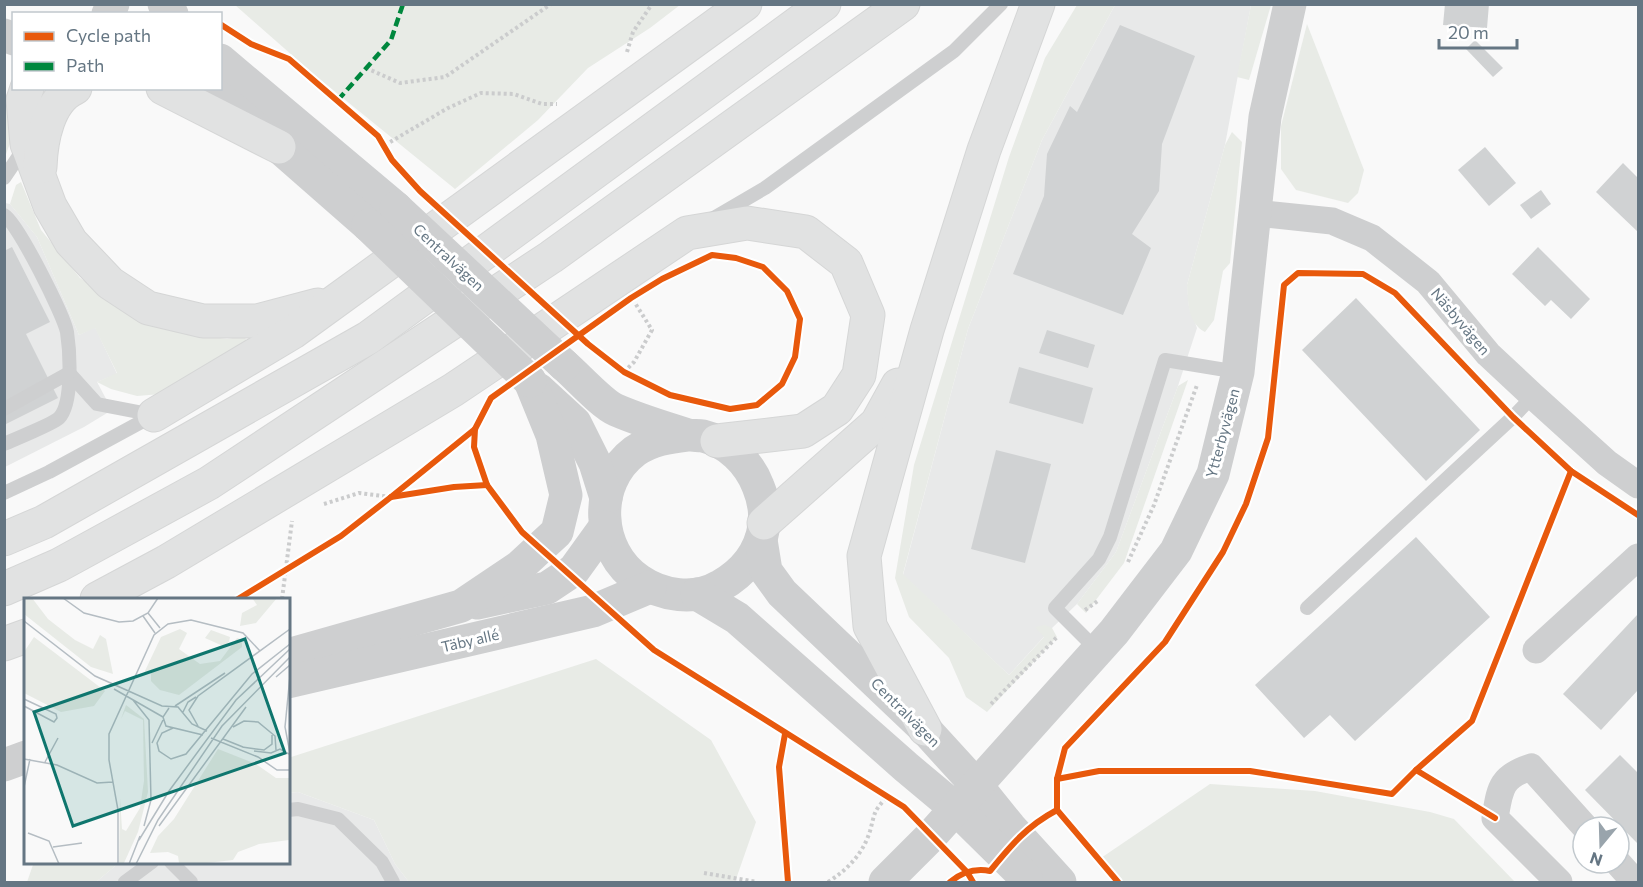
<svg xmlns="http://www.w3.org/2000/svg" width="1643" height="887" font-family="Commissioner,sans-serif">
<style>
.built{fill:#e8e9e9}
.green{fill:#e8ebe6}
.building{fill:#d0d2d3}
.lines{fill:none;stroke-linecap:round;stroke-linejoin:round}
.motorway-casing{stroke:#d5d6d6;stroke-width:35}
.path{stroke:#cbcccd;stroke-width:4;stroke-dasharray:3 3;stroke-linecap:butt}
.service{stroke:#cecfd0;stroke-width:14}
.minor{stroke:#cecfd0;stroke-width:27}
.tertiary{stroke:#cecfd0;stroke-width:33}
.motorway{stroke:#e1e2e2;stroke-width:33}
.tertiary-bridge{stroke:#cecfd0;stroke-width:33}
.quiet{stroke:#00873e;stroke-width:4.5;stroke-dasharray:9 4.5;stroke-linecap:butt}
.cycleway-casing{stroke:#fff;stroke-width:10}
.cycleway{stroke:#e8590c;stroke-width:6}
.labels{text-anchor:middle;dominant-baseline:central;stroke-width:6;stroke-linejoin:round;paint-order:stroke}
.street-label{font-size:15px;fill:#657683;stroke:#fff}
.inset-road{fill:none;stroke:#b5bdc3;stroke-width:1.5}
.view{fill:#0f766e;fill-opacity:0.15;stroke:#0f766e;stroke-width:3}
.inset-edge{fill:none;stroke:#657683;stroke-width:3}
</style>
<rect width="100%" height="100%" fill="#f9f9f9"/>
<g class="built">
<polygon points="1115,5 1251,5 1225,145 1187,285 1189,307 1197,328 1178,386 1116,552 1077,604 1052,628 1009,675 903,575 968,329 1042,140"/>
<polygon points="5,203 10,204 37,237 79,335 95,327 117,374 97,382 112,410 84,427 5,467"/>
<polygon points="298,792 374,820 395,864 409,882 96,882 120,862 288,862 288,793"/>
</g>
<g class="green">
<polygon points="235,5 680,5 650,28 588,68 538,120 455,189 317,77"/>
<polygon points="1077,5 1115,5 1042,140 968,329 903,574 1009,675 1044,637 1035,627 1045,625 1052,628 1057,637 987,712 966,697 949,658 909,617 895,578 914,465 1009,157 1045,58"/>
<polygon points="1251,5 1271,5 1249,80 1237,77"/>
<polygon points="1307,24 1364,170 1358,193 1348,203 1296,190 1281,169 1281,126"/>
<polygon points="5,94 18,98 13,135 5,157"/>
<path d="M1232,132L1242,142L1230,263L1223,271L1214,320L1205,332C1188,323 1188,303 1187,285L1225,145Z"/>
<polygon points="21,182 41,230 80,278 143,319 192,334 227,339 244,336 248,343 161,394 137,396 111,389 97,382 117,373 95,328 79,335 37,237 10,204 16,185"/>
<polygon points="1188,380 1124,563 1086,613 1077,604 1116,552 1178,386"/>
<polygon points="596,659 711,740 756,822 735,882 409,882 395,864 374,820 298,792 288,793 288,758"/>
<polygon points="1210,784 1315,791 1430,812 1454,819 1515,882 1116,882 1098,860"/>
<polygon points="34,862 120,862 96,882 27,882"/>
</g>
<g class="building">
<polygon points="1445,4 1489,4 1487,28 1443,25"/>
<polygon points="1120,25 1195,56 1162,144 1159,191 1132,234 1151,248 1123,315 1013,274 1044,196 1047,154 1070,106 1077,112"/>
<polygon points="1475,40 1503,68 1493,77 1466,49"/>
<polygon points="1485,147 1516,183 1489,206 1458,170"/>
<polygon points="1623,163 1638,178 1638,232 1596,192"/>
<polygon points="1541,190 1551,204 1531,219 1520,205"/>
<polygon points="12,247 50,322 26,334 58,398 4,425 4,251"/>
<polygon points="1538,247 1590,299 1571,319 1551,300 1545,306 1512,274"/>
<polygon points="1356,298 1480,430 1426,481 1302,350"/>
<polygon points="1047,330 1095,345 1088,368 1039,353"/>
<polygon points="1019,367 1093,388 1083,424 1009,403"/>
<polygon points="996,450 1051,464 1025,563 971,549"/>
<polygon points="1416,537 1490,617 1355,741 1330,715 1304,738 1255,685"/>
<polygon points="1638,614 1638,690 1601,730 1563,694"/>
<polygon points="1620,755 1638,773 1638,844 1585,790"/>
</g>
<g class="lines">
<defs>
<g id="motorway">
<polyline points="27,88 23,100 27,144 50,206 71,242 110,283 148,308 203,321 257,321 318,305"/>
<polyline points="163,88 279,147"/>
<path d="M40,167C41,140 48,100 75,88"/>
<polyline points="154,415 293,332 745,4"/>
<polyline points="764,523 877,423 898,385"/>
<polyline points="4,539 44,522 368,338 824,4"/>
<polyline points="4,589 59,565 209,483 551,257 903,4"/>
<polyline points="97,599 166,562 453,390 687,233 747,223 806,232 846,263 868,315 859,375 837,409 803,431 717,441"/>
<polyline points="4,644 26,636"/>
<polyline points="925,729 870,626 864,556 927,330 984,150 1038,4"/>
</g>
</defs>
<use href="#motorway" class="motorway-casing"/>
<g class="path">
<polyline points="627,52 633,32 652,4"/>
<polyline points="366,68 400,83 445,77 551,4"/>
<polyline points="385,145 448,108 481,93 514,94 542,104 557,104"/>
<polyline points="624,372 634,362 652,330 635,303"/>
<polyline points="324,504 359,493 391,497"/>
<polyline points="1128,562 1154,505 1197,385"/>
<polyline points="282,599 292,521"/>
<polyline points="1085,610 1099,600"/>
<polyline points="991,704 1058,636"/>
<polyline points="785,734 779,767 788,882"/>
<polyline points="704,873 757,882"/>
<path d="M828,882C847,870 863,854 870,831C875,813 873,812 886,798L885,789"/>
</g>
<g class="service">
<polyline points="4,178 25,147"/>
<path d="M4,215C18,223 64,316 67,332C70,352 73,404 59,418C53,424 15,439 4,444"/>
<polyline points="712,219 765,188 954,51 1001,4"/>
<polyline points="69,373 97,404 154,415"/>
<polyline points="4,409 69,373"/>
<polyline points="4,493 49,472 154,415"/>
<polyline points="1307,608 1513,417 1533,396"/>
<polyline points="1097,650 1055,608 1099,559 1110,537 1165,360 1238,372"/>
<polyline points="288,810 298,809 338,819 382,862 393,882"/>
<polyline points="171,862 191,882"/>
<polyline points="125,882 152,862"/>
</g>
<g class="minor">
<polyline points="1256,213 1332,221 1372,238 1428,282 1488,354 1533,396 1607,463 1638,485"/>
<polyline points="1536,650 1638,557"/>
<polyline points="1618,863 1635,882"/>
<path d="M1559,882L1495,818C1500,789 1500,777 1531,767L1585,827"/>
</g>
<g class="tertiary">
<polyline points="164,4 172,14"/>
<polyline points="108,14 113,4"/>
<polyline points="4,35 14,39"/>
<polyline points="220,60 396,208"/>
<polyline points="207,88 279,147 368,225"/>
<path d="M564,365C577,376 602,404 616,410C637,419 662,427 685,434C690,436 697,435 703,436C728,442 749,462 758,486C763,498 766,512 764,526C760,553 743,573 720,586C695,601 662,596 639,580C596,551 592,483 635,451C651,440 669,437 687,435"/>
<polyline points="538,389 575,423 595,463 606,498"/>
<polyline points="761,540 766,571 782,593 925,729 976,785 1010,827 1060,882"/>
<polyline points="697,594 737,618 906,767 955,808 1026,878"/>
<polyline points="477,603 547,588 574,570 605,527"/>
<polyline points="288,655 461,606 519,567 557,532 566,495 552,435 530,381"/>
<polyline points="288,682 593,611 650,587"/>
<polyline points="4,765 26,757"/>
<polyline points="885,882 931,836 1114,632 1176,551 1213,474 1238,372 1265,117 1290,4"/>
</g>
<use href="#motorway" class="motorway"/>
<g class="tertiary-bridge">
<polyline points="396,208 564,365"/>
<polyline points="368,225 530,381"/>
</g>
<polyline class="quiet" points="338,100 391,40 403,4"/>
<defs>
<g id="cycleway">
<polyline points="220,24 251,44 289,59 378,136 392,160 420,191 588,344 624,372 670,395 730,409 757,405 782,384 795,357 800,319 787,291 763,267 736,258 712,255 662,279 631,298 491,398 475,429 474,447 487,485 522,532 654,650 904,807 967,872 973,882"/>
<polyline points="391,497 475,429"/>
<polyline points="238,599 341,536 391,497 454,487 487,485"/>
<polyline points="785,734 779,767 788,882"/>
<polyline points="1057,779 1099,771 1250,771 1392,794 1416,770"/>
<polyline points="1495,818 1416,770 1472,721 1571,471"/>
<path d="M950,882C961,873 975,868 990,871C1011,845 1027,826 1057,810"/>
<polyline points="1118,882 1057,810 1057,779 1065,748 1165,642 1223,552 1246,504 1268,438 1284,285 1298,273 1363,274 1395,293 1513,417 1571,471 1638,515"/>
</g>
</defs>
<use href="#cycleway" class="cycleway-casing"/>
<use href="#cycleway" class="cycleway"/>
</g>
<g class="labels">
<g class="street-label">
<text transform="translate(449 257) rotate(43)">Centralvägen</text>
<text transform="translate(1461 321) rotate(50)">Näsbyvägen</text>
<text transform="translate(1222 433) rotate(-75)">Ytterbyvägen</text>
<text transform="translate(470 640) rotate(-13)">Täby allé</text>
<text transform="translate(906 712) rotate(45)">Centralvägen</text>
</g>
</g>
<g transform="translate(24 598)">
<rect width="266" height="266" fill="#f9f9f9"/>
<path d="M0,0H8L24,21L51,42L69,51L76,37L82,41L89,76L67,69L0,16ZM228,0H253L232,25L216,28L218,15L233,7ZM156,31L163,35L155,51L176,66L196,63L213,40L218,42V49L155,97L136,92L127,83V74L120,75L137,39ZM187,32L206,39L205,44L199,48L181,40ZM10,39L81,93L70,108L37,114L0,95V54ZM102,107L120,121L124,194L114,234L100,265L95,266L96,200L98,231L102,233L116,210L120,183L119,122L101,113L97,121ZM194,151L232,166L252,180H265V242L235,246L214,254L209,262L183,265H155L154,258L144,254L126,255L134,238L150,221Z" fill="#e8ebe6"/>
<path class="inset-road" d="M39,0L60,15L95,24L109,23L124,15L134,0M124,15L136,30M119,18L131,35M0,23L71,78L138,108L154,109L168,126L183,133M266,78L261,129L266,155M252,79L266,67M90,91L139,119M0,101L32,116L33,120L30,124L0,108M109,102L125,122L127,202L120,228M151,108L201,75M145,110L139,119L142,128L179,137M159,114L164,104L172,99M174,128L165,112L174,98L266,31M209,129L220,123L234,124L251,138L252,152M149,130L138,135L133,145L135,153L147,161L162,156L228,76L266,46M187,140L234,159L253,172H266M199,141L219,149M128,145L139,122M218,149L240,152L248,146V137M230,153L247,155L256,151L265,156M0,161L33,167L73,185L89,184M21,164L34,140M0,189L6,161M135,228L222,109M4,235L25,243L35,266M115,242L145,193L212,102L266,51M29,249L58,245M94,266V212L85,162V136L130,37L144,26L167,22L219,35L236,53M105,266L116,238M112,266L134,222L198,128L266,59"/>
<path class="view" d="M221,41L261,155L49,228L10,114Z"/>
<rect width="266" height="266" class="inset-edge"/>
</g>
<rect width="1643" height="887" fill="none" stroke="#657683" stroke-width="12"/>
<rect x="12" y="12" width="210" height="78" fill="#ffffff" stroke="#c1c8cd" stroke-width="1.5"/>
<rect x="24" y="32" width="30" height="9" fill="#e8590c" stroke="#c1c8cd" stroke-width="1.5"/>
<text x="66" y="42" font-size="18" fill="#657683">Cycle path</text>
<rect x="24" y="62" width="30" height="9" fill="#00873e" stroke="#c1c8cd" stroke-width="1.5"/>
<text x="66" y="72" font-size="18" fill="#657683">Path</text>
<g transform="translate(1601 845) rotate(199)"><circle r="28" fill="#ffffff" stroke="#c1c8cd" stroke-width="1.5"/>
<path d="M0-4.5L10 22L0 15L-10 22Z" fill="#99a4ac"/>
<text y="-9" font-size="16" font-weight="bold" text-anchor="middle" fill="#657683">N</text>
</g>
<path d="M1439 39v9h78v-9" fill="none" stroke="#657683" stroke-width="3"/>
<text x="1448" y="39" font-size="18" fill="#657683" stroke="#ffffff" stroke-width="4.5" paint-order="stroke">20 m</text>
</svg>
